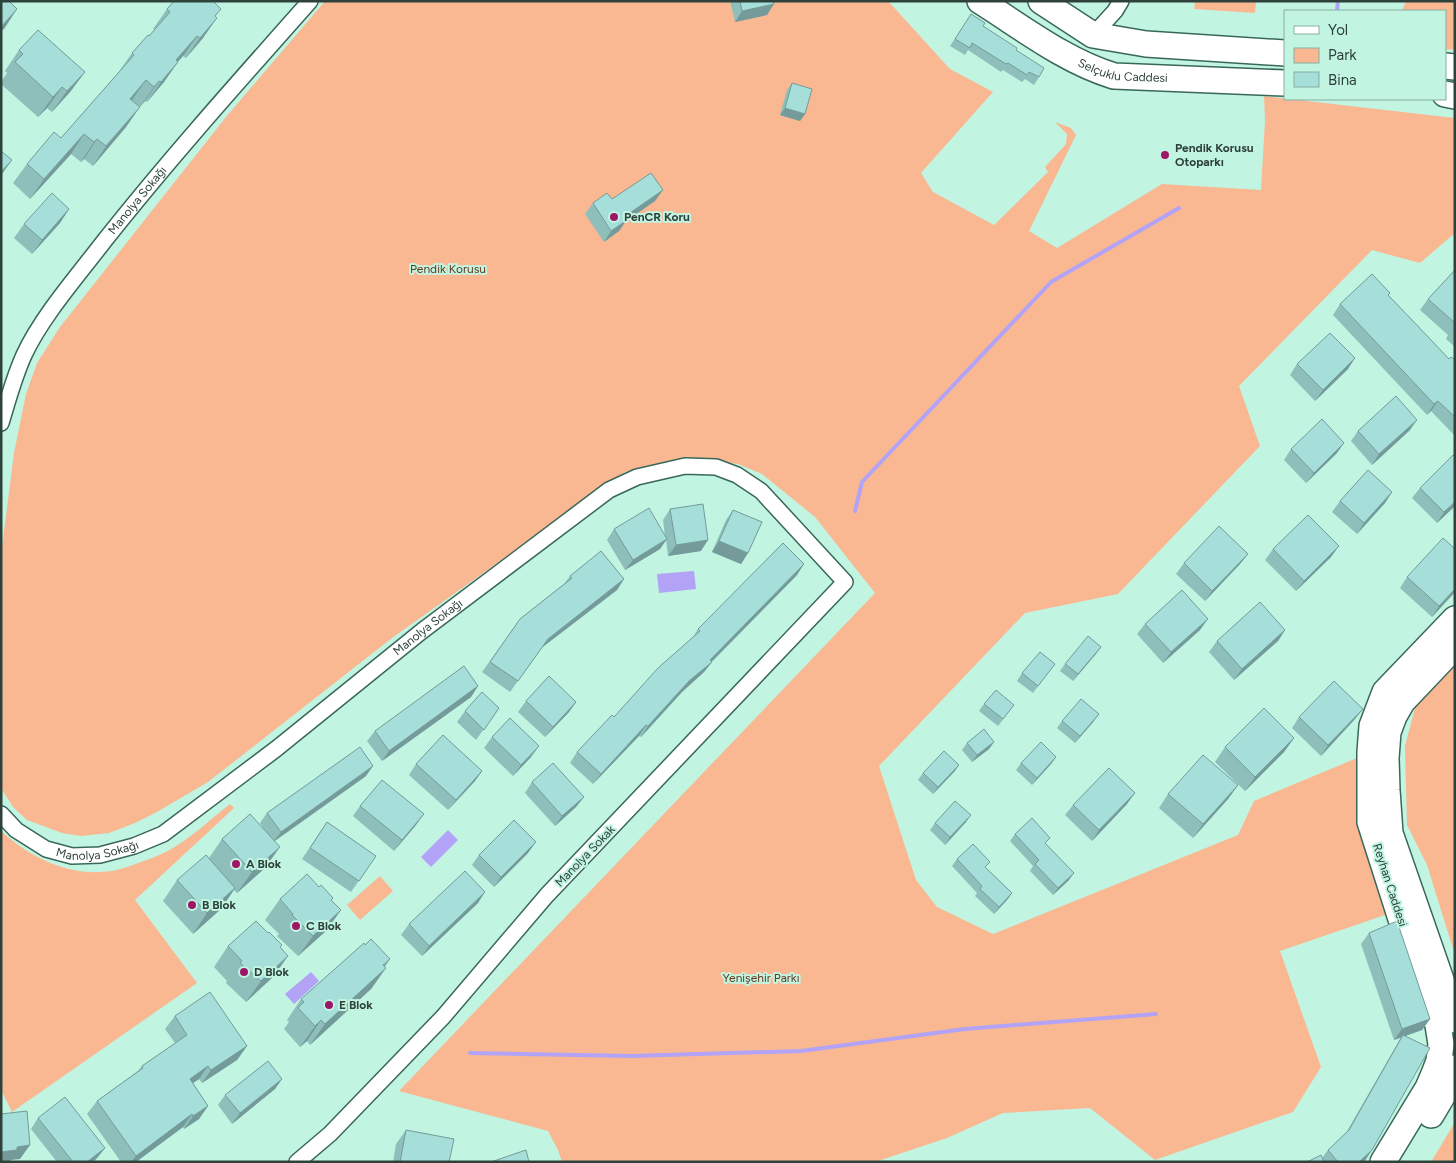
<svg xmlns="http://www.w3.org/2000/svg" width="1456" height="1163" font-family="Figtree,sans-serif">
<style>
.green{fill:#f9b892}
.water{fill:#b2a3f7}
.lines{fill:none;stroke-linecap:round;stroke-linejoin:round}
.stream{stroke:#b2a3f7;stroke-width:4}
.minor-casing{stroke:#396859;stroke-width:18}
.primary-casing{stroke:#396859;stroke-width:28}
.minor{stroke:#fff;stroke-width:15}
.primary{stroke:#fff;stroke-width:25}
.wall{fill:#8fbfbb}
.shaded-wall{fill:#749b99}
.building{fill:#a6deda;stroke:#749b99}
.poi-dot{fill:#9e1666;stroke:#c2f4e2;stroke-width:2}
.labels{text-anchor:middle;dominant-baseline:central;stroke-width:4;stroke-linejoin:round;paint-order:stroke}
.street-label{font-size:12px;fill:#2e423b;stroke:#c2f4e2}
.poi-label{font-size:12px;font-weight:bold;fill:#2e423b;stroke:#c2f4e2;text-anchor:start}
.park-label{font-size:12px;fill:#63391f;stroke:#c2f4e2}
</style>
<rect width="100%" height="100%" fill="#c2f4e2"/>
<g class="green">
<polygon points="325,1 888,1 950,69 993,92 921,173 933,192 994,225 1048,172 1045,167 1066,144 1067,134 1055,122 1071,128 1076,135 1029,231 1057,248 1162,184 1261,190 1265,120 1264,96 1455,118 1455,233 1420,263 1372,250 1239,386 1260,446 1118,594 1025,613 879,766 916,880 937,907 993,934 1238,835 1254,801 1357,758 1388,914 1280,951 1321,1067 1293,1112 1155,1160 1090,1108 1003,1113 947,1138 875,1162 562,1162 558,1150 548,1131 399,1091 875,593 815,517 762,474 738,464 685,457 625,472 392,638 208,782 157,812 135,823 109,833 81,836 62,833 27,820 13,807 1,788 1,555 14,453 26,394 37,363 60,327 226,117"/>
<polygon points="1195,1 1256,1 1255,13 1194,9"/>
<polygon points="1406,1 1455,1 1455,50 1445,49 1445,11 1402,11"/>
<polygon points="1455,665 1455,955 1427,865 1407,825 1405,746 1415,708"/>
<path d="M230,804L234,808L135,900L197,983L12,1112L1,1090V831C32,859 70,877 112,871C122,869 132,865 141,862C152,858 163,854 173,848C193,836 211,819 230,804Z"/>
<polygon points="380,876 393,891 360,920 347,905"/>
<polygon points="1455,1122 1455,1162 1431,1162"/>
</g>
<g class="water">
<polygon points="694,571 696,589 659,593 657,574"/>
<polygon points="448,830 458,840 431,867 421,857"/>
<polygon points="311,972 319,981 294,1004 285,994"/>
</g>
<g class="lines">
<g class="stream">
<polyline points="1337,11 1338,1"/>
<polyline points="855,511 862,482 1051,282 1179,208"/>
<polyline points="470,1053 631,1056 801,1051 965,1029 1156,1014"/>
</g>
<defs>
<g id="minor">
<polyline points="1093,35 1115,11 1121,1"/>
<path id="s1" d="M1,423C8,400 14,377 24,355C42,316 79,274 105,240C170,158 240,80 310,1"/>
<path id="s2" d="M1,814L16,830L46,849L72,856L100,855L134,846L163,834L276,749L422,631L609,490L637,477L685,466L716,467L737,475L761,491L845,582L547,895L443,1017L330,1134L297,1162"/>
</g>
<g id="primary">
<path id="s3" d="M980,1C1023,28 1065,61 1114,76L1285,83"/>
<polyline points="1041,1 1093,35 1146,44 1285,53"/>
<polyline points="1445,66 1455,67"/>
<polyline points="1445,94 1455,96"/>
<polyline points="1455,646 1402,702 1394,716 1388,732 1386,758 1387,790 1390,833 1455,1020"/>
<polyline points="1431,1115 1450,1083 1455,1068"/>
<polyline points="1383,1162 1428,1088 1434,1074 1439,1061 1441,1044 1438,1025 1401,919 1370,822 1370,752 1372,726 1385,692 1455,619"/>
</g>
</defs>
<use href="#minor" class="minor-casing"/>
<use href="#primary" class="primary-casing"/>
<use href="#minor" class="minor"/>
<use href="#primary" class="primary"/>
</g>
<g class="wall">
<polygon points="730,1 773,1 767,15 735,22"/>
<polygon points="167,9 215,17 203,38 186,58 183,56 178,61 164,82 147,102 145,101 140,107 132,100 131,100 126,127 93,166 84,159 81,162 71,154 30,199 13,183 27,164 61,138 118,73 132,53 155,30 153,29"/>
<polygon points="971,14 983,26 1016,50 1039,77 1034,85 1025,79 1022,82 1003,70 1001,72 968,50 965,55 950,46"/>
<polygon points="19,50 85,72 70,92 52,112 47,108 38,117 1,84 1,82 7,73 5,71"/>
<polygon points="792,83 805,114 800,121 780,115 787,90"/>
<polygon points="655,201 626,221 619,231 604,242 585,214 593,203"/>
<polygon points="69,209 60,223 32,254 14,238 24,224"/>
<polygon points="1455,270 1455,347 1446,339 1448,335 1420,310 1428,299"/>
<polygon points="1390,293 1388,296 1449,359 1455,360 1455,436 1431,411 1427,415 1333,315 1340,304"/>
<polygon points="1297,364 1348,369 1315,401 1290,375"/>
<polygon points="1410,430 1372,465 1351,441 1358,431"/>
<polygon points="1291,449 1337,453 1306,483 1284,460"/>
<polygon points="1420,488 1455,506 1437,523 1412,498"/>
<polygon points="1392,492 1385,503 1357,534 1332,512 1340,501"/>
<polygon points="670,509 701,551 668,556 666,540 660,549 625,570 607,540 614,529 665,536 663,520"/>
<polygon points="733,510 748,553 741,564 712,552 726,520"/>
<polygon points="1273,549 1331,557 1296,591 1265,560"/>
<polygon points="1248,554 1240,564 1205,601 1176,574 1184,563"/>
<polygon points="797,575 712,662 704,672 682,692 641,737 639,736 593,784 570,763 577,752 614,717 692,639 698,629"/>
<polygon points="570,576 624,579 617,590 540,649 510,692 482,672 520,619 564,584"/>
<polygon points="1407,577 1455,592 1432,617 1400,588"/>
<polygon points="1145,624 1200,630 1163,663 1137,634"/>
<polygon points="1285,630 1278,641 1234,680 1209,652 1217,641"/>
<polygon points="1101,647 1073,681 1060,671 1065,664"/>
<polygon points="1055,664 1033,693 1017,681 1022,673"/>
<polygon points="478,686 471,697 382,761 367,741 375,731"/>
<polygon points="526,701 576,702 569,712 545,737 518,712"/>
<polygon points="984,704 1014,705 998,726 979,711"/>
<polygon points="499,708 476,740 457,722 465,711"/>
<polygon points="1299,717 1355,719 1321,756 1292,728"/>
<polygon points="1062,721 1094,721 1075,743 1057,728"/>
<polygon points="492,737 531,757 513,776 484,748"/>
<polygon points="1294,738 1284,752 1245,791 1215,762 1225,747"/>
<polygon points="994,742 989,749 972,762 962,750 967,743"/>
<polygon points="1056,757 1051,764 1032,785 1016,770 1021,763"/>
<polygon points="416,764 482,771 475,781 448,810 409,775"/>
<polygon points="959,765 954,772 933,794 918,780 923,773"/>
<polygon points="366,776 275,841 265,868 237,893 234,890 221,909 193,934 163,901 177,880 209,858 222,839 263,828 260,823 267,813"/>
<polygon points="532,782 584,797 576,807 555,826 525,793"/>
<polygon points="1238,785 1228,799 1193,838 1159,808 1168,794"/>
<polygon points="1127,804 1092,841 1065,815 1073,805"/>
<polygon points="360,806 416,825 394,851 353,816"/>
<polygon points="327,822 376,856 351,892 302,859"/>
<polygon points="966,822 945,845 930,830 935,823"/>
<polygon points="1015,834 1046,844 1069,880 1053,895 1030,871 1033,866 1010,841"/>
<polygon points="528,853 494,887 472,865 479,855"/>
<polygon points="957,859 986,868 1012,893 1007,900 994,914 975,896 977,893 952,866"/>
<polygon points="280,899 331,900 341,910 326,931 298,956 277,936 279,934 265,920"/>
<polygon points="478,903 422,956 401,935 409,924"/>
<polygon points="268,933 282,945 280,947 274,976 246,1002 226,983 227,981 214,967 228,946"/>
<polygon points="1369,933 1430,1019 1422,1030 1405,1036 1372,1150 1364,1162 1307,1162 1322,1158 1328,1150 1346,1133 1396,1046 1401,1037 1394,1040 1361,944"/>
<polygon points="384,967 386,968 371,989 310,1045 307,1041 300,1047 284,1029 289,1022 287,1020 301,999"/>
<polygon points="175,1016 247,1046 237,1060 202,1083 199,1079 193,1083 208,1106 199,1119 184,1129 183,1127 136,1162 121,1162 87,1114 97,1101 138,1071 142,1066 175,1043 165,1029"/>
<polygon points="282,1079 275,1089 232,1124 218,1105 225,1095"/>
<polygon points="38,1118 105,1148 97,1158 93,1162 57,1162 31,1129"/>
<polygon points="406,1130 449,1162 393,1162 396,1144"/>
</g>
<g class="shaded-wall">
<polygon points="774,4 767,15 735,22 742,11"/>
<polygon points="17,9 4,29 1,31 1,27"/>
<polygon points="217,18 203,38 186,58 200,38"/>
<polygon points="197,36 183,56 162,80 176,60"/>
<polygon points="178,62 164,82 147,102 161,82"/>
<polygon points="85,72 70,92 52,112 67,91"/>
<polygon points="146,80 132,100 116,119 130,99"/>
<polygon points="159,81 145,101 140,107 154,87"/>
<polygon points="62,87 47,108 38,117 53,97"/>
<polygon points="140,107 126,127 93,166 106,146"/>
<polygon points="785,108 805,114 800,121 780,115"/>
<polygon points="84,134 71,154 30,199 44,179"/>
<polygon points="97,139 84,159 81,162 94,142"/>
<polygon points="12,160 2,174 1,175 1,172"/>
<polygon points="663,190 655,201 626,221 619,231 604,242 611,231 624,217"/>
<polygon points="69,209 60,223 32,254 42,240"/>
<polygon points="1355,358 1348,369 1315,401 1323,390"/>
<polygon points="1438,401 1431,411 1427,415 1434,404"/>
<polygon points="1417,420 1410,430 1372,465 1379,454"/>
<polygon points="1344,443 1337,453 1306,483 1314,473"/>
<polygon points="1392,492 1385,503 1357,534 1364,523"/>
<polygon points="1455,502 1455,506 1437,523 1444,512"/>
<polygon points="667,539 660,549 625,570 633,560"/>
<polygon points="708,540 701,551 668,556 676,545"/>
<polygon points="719,541 748,553 741,564 712,552"/>
<polygon points="1339,546 1331,557 1296,591 1304,581"/>
<polygon points="1248,554 1240,564 1205,601 1212,591"/>
<polygon points="804,564 797,575 710,663 712,662 704,672 682,692 641,737 648,726 689,681"/>
<polygon points="624,579 617,590 540,649 510,692 548,639"/>
<polygon points="1455,589 1455,592 1432,617 1439,606"/>
<polygon points="1208,619 1200,630 1163,663 1171,652"/>
<polygon points="1285,630 1278,641 1234,680 1242,669"/>
<polygon points="1101,647 1096,654 1073,681 1078,674"/>
<polygon points="478,686 471,697 382,761 389,751"/>
<polygon points="576,702 569,712 545,737 553,727"/>
<polygon points="1363,709 1355,719 1321,756 1328,745"/>
<polygon points="1099,714 1094,721 1075,743 1080,736"/>
<polygon points="646,725 639,736 593,784 601,774"/>
<polygon points="1294,738 1284,752 1245,791 1255,777"/>
<polygon points="994,742 989,749 972,762 977,755"/>
<polygon points="539,746 531,757 513,776 521,765"/>
<polygon points="1056,757 1051,764 1032,785 1037,778"/>
<polygon points="959,765 954,772 933,794 938,787"/>
<polygon points="373,766 366,776 273,842 281,832"/>
<polygon points="482,771 475,781 448,810 456,800"/>
<polygon points="1238,785 1228,799 1193,838 1203,824"/>
<polygon points="1135,793 1127,804 1092,841 1099,830"/>
<polygon points="584,797 576,807 555,826 562,816"/>
<polygon points="424,814 416,825 394,851 402,840"/>
<polygon points="971,815 966,822 945,845 950,837"/>
<polygon points="536,842 528,853 494,887 501,877"/>
<polygon points="280,847 265,868 237,893 252,872"/>
<polygon points="1074,873 1069,880 1053,895 1058,888"/>
<polygon points="235,888 221,909 193,934 207,913"/>
<polygon points="485,892 478,903 422,956 429,946"/>
<polygon points="1012,893 1007,900 994,914 999,907"/>
<polygon points="341,910 326,931 298,956 313,936"/>
<polygon points="288,956 274,976 246,1002 261,981"/>
<polygon points="390,959 379,975 386,968 371,989 310,1045 325,1024"/>
<polygon points="1430,1019 1422,1030 1394,1040 1402,1029"/>
<polygon points="321,1020 307,1041 300,1047 315,1026"/>
<polygon points="247,1046 237,1060 202,1083 211,1070"/>
<polygon points="208,1066 199,1079 180,1092 190,1079"/>
<polygon points="282,1079 275,1089 232,1124 240,1113"/>
<polygon points="208,1106 199,1119 184,1129 193,1116"/>
<polygon points="192,1114 183,1127 136,1162 131,1162 136,1156"/>
<polygon points="30,1145 20,1159 11,1160 10,1162 1,1162 1,1152 17,1147"/>
<polygon points="105,1148 97,1158 93,1162 87,1162"/>
<polygon points="1372,1150 1364,1162 1359,1162"/>
</g>
<g class="building">
<polygon points="1,1 9,1 17,9 1,27"/>
<polygon points="174,1 213,1 221,9 215,16 217,18 200,38 197,36 176,60 178,62 161,82 159,81 154,87 146,80 130,99 140,107 106,146 97,139 94,142 84,134 44,179 27,164 54,132 61,138 134,55 132,53 148,35 149,36 170,12 167,9"/>
<polygon points="740,1 773,1 774,4 742,11"/>
<polygon points="971,14 985,23 983,26 1017,48 1016,50 1044,68 1039,77 1029,72 1027,75 1008,63 1006,64 972,43 970,48 955,39"/>
<polygon points="38,30 85,72 67,91 62,87 53,97 15,62 23,54 19,50"/>
<polygon points="792,83 812,89 805,114 785,108"/>
<polygon points="1,151 12,160 1,172"/>
<polygon points="651,173 663,190 624,217 627,220 611,231 593,203 607,193 612,199"/>
<polygon points="52,193 69,209 42,240 24,224"/>
<polygon points="1455,270 1455,323 1428,299"/>
<polygon points="1372,274 1390,293 1388,295 1413,321 1449,359 1451,357 1455,360 1455,417 1438,401 1434,404 1340,304"/>
<polygon points="1330,333 1355,358 1323,390 1297,364"/>
<polygon points="1396,396 1417,420 1379,454 1358,431"/>
<polygon points="1322,419 1344,443 1314,473 1291,449"/>
<polygon points="1453,455 1455,456 1455,502 1444,512 1420,488"/>
<polygon points="1368,470 1392,492 1364,523 1340,501"/>
<polygon points="703,504 708,540 676,545 670,509"/>
<polygon points="649,508 667,539 633,560 614,529"/>
<polygon points="733,510 762,522 748,553 719,541"/>
<polygon points="1308,515 1339,546 1304,581 1273,549"/>
<polygon points="1219,526 1248,554 1212,591 1184,563"/>
<polygon points="1443,538 1455,549 1455,589 1439,606 1407,577"/>
<polygon points="783,543 804,564 710,660 712,662 689,681 648,726 646,725 601,774 577,752 612,715 614,717 658,668 700,631 698,629"/>
<polygon points="601,551 624,579 548,639 518,681 490,662 520,619 572,578 570,576"/>
<polygon points="1182,590 1208,619 1171,652 1145,624"/>
<polygon points="1260,602 1285,630 1242,669 1217,641"/>
<polygon points="1088,636 1101,647 1078,674 1065,664"/>
<polygon points="1040,652 1055,664 1038,686 1022,673"/>
<polygon points="464,666 478,686 389,751 375,731"/>
<polygon points="549,676 576,702 553,727 526,701"/>
<polygon points="1334,681 1363,709 1328,745 1299,717"/>
<polygon points="996,690 1014,705 1003,719 984,704"/>
<polygon points="482,692 499,708 484,730 465,711"/>
<polygon points="1081,699 1099,714 1080,736 1062,721"/>
<polygon points="1264,708 1294,738 1255,777 1225,747"/>
<polygon points="510,718 539,746 521,765 492,737"/>
<polygon points="984,729 994,742 977,755 967,743"/>
<polygon points="443,735 482,771 456,800 416,764"/>
<polygon points="1041,742 1056,757 1037,778 1021,763"/>
<polygon points="360,747 373,766 281,832 267,813"/>
<polygon points="944,751 959,765 938,787 923,773"/>
<polygon points="1203,755 1238,785 1203,824 1168,794"/>
<polygon points="553,763 584,797 562,816 532,782"/>
<polygon points="1109,768 1135,793 1099,830 1073,805"/>
<polygon points="382,780 424,814 402,840 360,806"/>
<polygon points="955,801 971,815 950,837 935,823"/>
<polygon points="250,814 280,847 252,872 222,839"/>
<polygon points="1032,818 1050,838 1045,843 1074,873 1058,888 1035,864 1039,860 1015,834"/>
<polygon points="514,820 536,842 501,877 479,855"/>
<polygon points="327,822 376,856 359,881 310,848"/>
<polygon points="973,844 990,862 985,867 1012,893 999,907 980,889 982,886 957,859"/>
<polygon points="206,855 235,888 207,913 177,880"/>
<polygon points="465,871 485,892 429,946 409,924"/>
<polygon points="307,874 319,887 321,885 333,898 331,900 341,910 313,936 292,915 293,914 280,899"/>
<polygon points="256,921 268,933 269,932 282,945 280,947 288,956 261,981 240,963 242,961 228,946"/>
<polygon points="1397,921 1430,1019 1402,1029 1369,933"/>
<polygon points="371,939 390,959 383,965 386,968 325,1024 321,1020 315,1026 298,1008 304,1002 301,999 364,943 365,945"/>
<polygon points="210,992 247,1046 211,1070 208,1066 190,1079 208,1106 193,1116 192,1114 136,1156 97,1101 143,1068 142,1066 187,1035 175,1016"/>
<polygon points="1403,1035 1430,1048 1372,1150 1359,1162 1338,1162 1328,1150 1349,1130"/>
<polygon points="268,1061 282,1079 240,1113 225,1095"/>
<polygon points="65,1097 105,1148 87,1162 73,1162 38,1118"/>
<polygon points="27,1111 30,1145 17,1147 17,1150 1,1152 1,1114"/>
<polygon points="406,1130 454,1139 449,1162 400,1162"/>
<polygon points="526,1150 529,1162 491,1162"/>
<polygon points="1321,1155 1324,1162 1307,1162"/>
</g>
<g class="poi-dot">
<circle cx="1165" cy="155" r="5"/>
<circle cx="614" cy="217" r="5"/>
<circle cx="236" cy="864" r="5"/>
<circle cx="192" cy="905" r="5"/>
<circle cx="296" cy="926" r="5"/>
<circle cx="244" cy="972" r="5"/>
<circle cx="329" cy="1005" r="5"/>
</g>
<g class="labels">
<g class="street-label">
<text stroke="none"><textPath href="#s3" startOffset="162">Selçuklu Caddesi</textPath></text>
<text stroke="none"><textPath href="#s1" startOffset="264">Manolya Sokağı</textPath></text>
<text stroke="none"><textPath href="#s2" startOffset="515">Manolya Sokağı</textPath></text>
<text stroke="none"><textPath href="#s2" startOffset="110">Manolya Sokağı</textPath></text>
<text transform="translate(585 856) rotate(-46)">Manolya Sokak</text>
<text transform="translate(1390 885) rotate(72)">Reyhan Caddesi</text>
</g>
<g class="poi-label">
<text x="1175" y="148">Pendik Korusu<tspan x="1175" dy="14">Otoparkı</tspan></text>
<text x="624" y="217">PenCR Koru</text>
<text x="246" y="864">A Blok</text>
<text x="202" y="905">B Blok</text>
<text x="306" y="926">C Blok</text>
<text x="254" y="972">D Blok</text>
<text x="339" y="1005">E Blok</text>
</g>
<g class="park-label">
<text x="448" y="269">Pendik Korusu</text>
<text x="761" y="978">Yenişehir Parkı</text>
</g>
</g>
<rect width="1456" height="1163" fill="none" stroke="#2e423b" stroke-width="5"/>
<rect x="1284" y="10" width="162" height="90" fill="#c2f4e2" stroke="#87ad9f"/>
<rect x="1294" y="26" width="25" height="8" fill="#ffffff" stroke="#87ad9f"/>
<text x="1328" y="35" font-size="15" fill="#2e423b">Yol</text>
<rect x="1294" y="48" width="25" height="15" fill="#f9b892" stroke="#87ad9f"/>
<text x="1328" y="60" font-size="15" fill="#2e423b">Park</text>
<rect x="1294" y="72" width="25" height="15" fill="#a6deda" stroke="#87ad9f"/>
<text x="1328" y="85" font-size="15" fill="#2e423b">Bina</text>
</svg>
